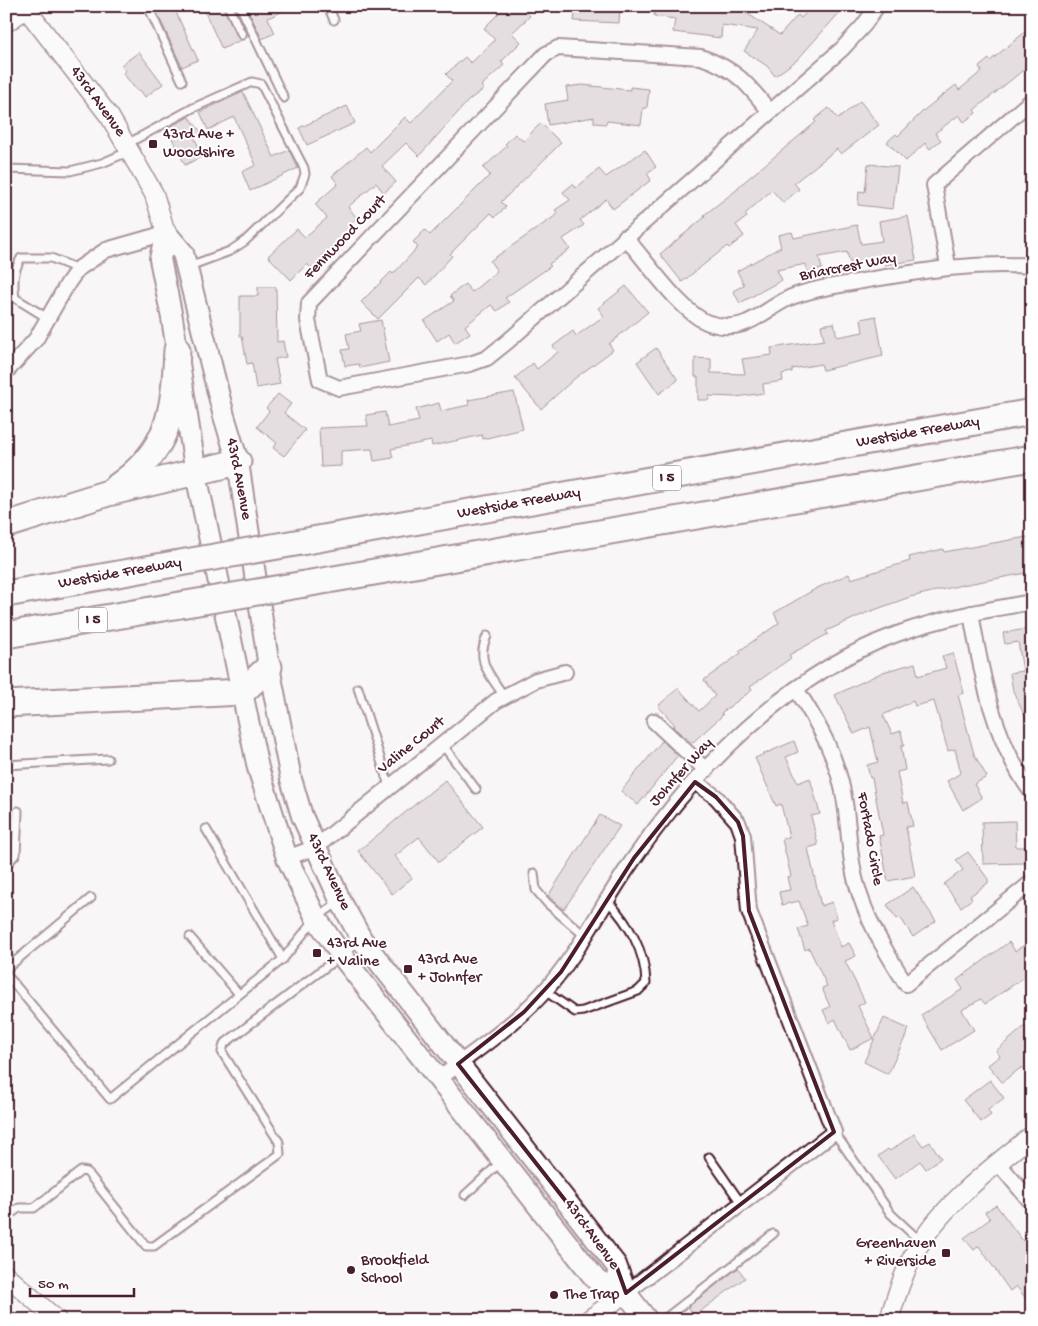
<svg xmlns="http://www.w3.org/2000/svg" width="1038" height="1326" font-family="'Gochi Hand',sans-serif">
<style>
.building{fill:#cdc1c4;stroke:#4a1f2b}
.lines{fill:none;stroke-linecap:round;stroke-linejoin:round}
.service-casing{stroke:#4a1f2b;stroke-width:11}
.minor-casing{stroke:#4a1f2b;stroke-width:18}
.tertiary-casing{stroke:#4a1f2b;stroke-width:21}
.secondary-casing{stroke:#4a1f2b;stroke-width:24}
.motorway-casing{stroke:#4a1f2b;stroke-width:29}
.service{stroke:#fff;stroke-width:7}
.minor{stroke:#fff;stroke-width:14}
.tertiary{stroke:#fff;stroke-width:18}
.secondary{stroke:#fff;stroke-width:20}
.motorway{stroke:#fff;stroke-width:25}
.motorway-bridge-casing{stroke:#4a1f2b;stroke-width:29;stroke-linecap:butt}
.motorway-bridge{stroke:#fff;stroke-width:25}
.marked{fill:none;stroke:#4a1f2b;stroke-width:4;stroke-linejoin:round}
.poi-dot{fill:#4a1f2b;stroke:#fff;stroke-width:2}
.labels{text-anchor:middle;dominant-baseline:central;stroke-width:4;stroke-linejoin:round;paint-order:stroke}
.shield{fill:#fff;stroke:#80626b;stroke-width:1}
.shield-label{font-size:15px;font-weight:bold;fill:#4a1f2b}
.street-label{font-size:16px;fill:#4a1f2b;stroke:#fff}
.poi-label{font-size:16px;fill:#4a1f2b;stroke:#fff;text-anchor:start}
</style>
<rect width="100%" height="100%" fill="#f8f6f7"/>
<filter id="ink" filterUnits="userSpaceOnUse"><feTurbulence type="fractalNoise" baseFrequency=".02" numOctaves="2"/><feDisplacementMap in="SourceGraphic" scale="10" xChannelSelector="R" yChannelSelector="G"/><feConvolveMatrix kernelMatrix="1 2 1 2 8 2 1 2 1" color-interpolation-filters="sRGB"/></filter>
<g filter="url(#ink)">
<g class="building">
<polygon points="154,6 173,6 198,60 182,67"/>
<polygon points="202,6 223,6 241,40 222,49"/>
<polygon points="246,6 294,6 268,18 275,33 262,39"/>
<polygon points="506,6 520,6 530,16 512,33 521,42 501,62 504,65 481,86 484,89 469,100 419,156 406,143 382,166 396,182 384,193 376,183 348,207 357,218 349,225 352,229 322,255 324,257 312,269 307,264 291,280 268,256 297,229 305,237 327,218 315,204 338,184 332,176 366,147 370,152 405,117 411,123 452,81 446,74 465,57 471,63 495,40 484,28"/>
<polygon points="576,6 620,6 619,23 574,21"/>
<polygon points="656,6 723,6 748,10 748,14 780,35 798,15 801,18 812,6 835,6 841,11 797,60 775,76 767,66 744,51 758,30 722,25 721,38 673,32 675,19 654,16"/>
<polygon points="1025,32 1032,40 1032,63 974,110 976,113 964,122 959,115 935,133 941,140 930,149 925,143 906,161 887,142 896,134 898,136 923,111 943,95 956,85 959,90 982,71 979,67 989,59 990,61"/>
<polygon points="139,52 163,84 145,97 140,90 137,91 123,73 126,71 121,65"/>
<polygon points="582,85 630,90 630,87 649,89 647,108 643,108 641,125 607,121 606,124 594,123 594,117 548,125 545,104 568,100 566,87"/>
<polygon points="243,92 274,157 289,150 298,168 250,191 242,172 256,165 234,117 208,130 200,112"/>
<polygon points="860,101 879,125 841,154 837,149 794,183 799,189 783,203 772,190 745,214 747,217 736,225 744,236 729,248 727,246 682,282 660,254 705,217 704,215 739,188 738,187 816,122 814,120 829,108 838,119"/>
<polygon points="347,106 355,123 307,145 299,128"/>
<polygon points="189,117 202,133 194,137 203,156 185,165 167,128"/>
<polygon points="541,123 561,143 501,202 506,207 495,217 491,213 450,254 452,256 426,285 419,278 378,319 361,302 391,272 393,274 418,247 413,242 425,230 430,235 490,175 483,168 507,146 505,144 515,134 523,141"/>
<polygon points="645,150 656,167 647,173 651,180 613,209 606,199 580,220 584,225 563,239 570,249 549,264 551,266 505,298 509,302 497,311 491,305 465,326 470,333 455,343 449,333 437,341 424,321 454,301 450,296 465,284 472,292 497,271 490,261 558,214 555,210 570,200 563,192 573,184 576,188 599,169 606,177"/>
<polygon points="868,164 898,167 893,209 858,205 859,191 865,192"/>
<polygon points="908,216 916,260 885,265 884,259 850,263 847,252 819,257 822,269 807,272 806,264 777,270 782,280 740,303 733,291 744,285 737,271 781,247 778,235 792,232 794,238 857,225 861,244 882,241 879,221"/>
<polygon points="626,286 648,312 609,344 613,350 574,379 541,409 515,378 533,363 537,369 558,352 553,346 573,331 576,336 604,316 598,308"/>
<polygon points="258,287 276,287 277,342 283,341 286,357 275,359 280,384 256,388 252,363 247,364 242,336 240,336 240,296 258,296"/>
<polygon points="876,316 883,356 823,370 821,364 792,369 792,372 782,374 783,381 763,384 764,393 736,397 709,396 709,400 698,400 698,377 695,377 695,358 711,359 711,373 745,374 742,359 772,355 771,348 824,340 821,325 834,323 837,337 863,332 861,319"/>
<polygon points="381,320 389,362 360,368 359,364 345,366 342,350 349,349 346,334 361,331 359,324"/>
<polygon points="656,348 678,380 659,394 637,362"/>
<polygon points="514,392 523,429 483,439 482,435 432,446 431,441 391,449 393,458 374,461 372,449 341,451 341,466 321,467 319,428 368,426 366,415 385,412 388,427 419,421 416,409 439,403 441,411 469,405 468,400"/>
<polygon points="278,394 291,404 284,413 305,430 284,456 273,448 277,443 257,427 269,411 266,408"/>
<polygon points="1032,536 1032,572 962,585 910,597 866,613 826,631 828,634 789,655 791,658 750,687 752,690 721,713 723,715 692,743 673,727 675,725 658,706 678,688 699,711 715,696 704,680 741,653 739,651 779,623 774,613 817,588 849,574 851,579 910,561 909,557 943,549 944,552"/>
<polygon points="1032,628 1032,729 1031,729 1013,691 1010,673 1023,671 1018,642 1005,644 1003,633"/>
<polygon points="953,653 964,693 958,695 974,754 987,777 974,784 982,798 963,810 947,781 961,773 955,749 948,751 934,701 915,706 913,701 883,715 892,734 901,731 904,746 901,746 905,770 897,772 903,803 908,802 913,826 906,827 915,876 888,881 879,836 883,835 872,778 870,778 867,765 878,762 870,727 854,734 835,695 883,672 915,663 918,676 946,668 942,656"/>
<polygon points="662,741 678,755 638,805 621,791"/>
<polygon points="794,741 798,752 786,757 798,783 810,778 820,814 811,816 818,845 808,848 821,906 832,902 837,918 831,920 841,947 849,943 856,956 845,961 865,1002 858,1006 874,1038 850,1050 835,1019 829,1023 823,1010 830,1007 822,988 827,986 809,948 805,950 798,929 808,926 799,901 782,905 779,892 790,890 787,877 791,876 782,839 789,837 781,804 776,806 755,758"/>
<polygon points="445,780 483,827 439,862 419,837 395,856 412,878 392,894 358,851"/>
<polygon points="600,815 620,826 564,909 548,896"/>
<polygon points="1015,821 1016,847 1026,847 1026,863 983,864 982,822"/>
<polygon points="968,852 988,879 988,883 970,896 972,899 961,907 944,884 963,870 956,860"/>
<polygon points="913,887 936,921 913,937 900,917 897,919 887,905"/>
<polygon points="1032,940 1032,972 985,1004 981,999 962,1010 974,1030 942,1050 921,1015 963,989 957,980 1009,942 1015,951"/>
<polygon points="884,1018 909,1029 888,1074 864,1062"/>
<polygon points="1032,1020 1032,1079 1022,1067 1002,1082 988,1065 1000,1056 996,1051"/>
<polygon points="990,1080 1004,1098 988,1110 991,1115 981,1122 963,1100"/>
<polygon points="914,1134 923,1146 930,1142 941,1158 926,1169 920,1161 895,1179 878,1156 888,1149 890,1151"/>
<polygon points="996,1205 1023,1241 1027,1238 1032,1245 1032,1250 1025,1254 1032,1264 1032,1306 1016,1286 1010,1291 979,1246 974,1250 964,1238 990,1219 985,1212"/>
<polygon points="738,1268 745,1278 694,1316 688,1307"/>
</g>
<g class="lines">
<defs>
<g id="service">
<polyline points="148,6 182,81"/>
<polyline points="228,6 242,35"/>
<polyline points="240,6 284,98"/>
<polyline points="328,6 334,20"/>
<polyline points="127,144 193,108 252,82 261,84 304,168 305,174 300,188 245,241 230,251 187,267"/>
<polyline points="6,169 70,171 102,163 130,151"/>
<path d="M49,319L15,298C13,283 13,272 21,258H51L78,269"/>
<path d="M487,636C475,661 490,675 504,696"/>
<polyline points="358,688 389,786"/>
<polyline points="442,744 476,789"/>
<polyline points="6,765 108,759"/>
<polyline points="206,829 283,959"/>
<polyline points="6,865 16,854 18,811"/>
<polyline points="534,873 536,890 547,903 585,936"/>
<polyline points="190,937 239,994"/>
<polyline points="6,969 91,898"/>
<polyline points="6,974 110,1099 283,959 316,918 340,901"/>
<path d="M545,991L575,1012L583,1011L638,991L646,983C645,950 629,924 607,900"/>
<polyline points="834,1132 891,1214 920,1241"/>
<polyline points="709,1157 741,1203"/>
<polyline points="465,1195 502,1161"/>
<polyline points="6,1217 19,1208 34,1208 81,1171 87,1172 146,1246 154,1246 280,1154 279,1142 222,1052 224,1044 360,941"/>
<polyline points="663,1320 773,1234"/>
</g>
<g id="minor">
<path d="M770,112C748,84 736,69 701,57L558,48L546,54L309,303L308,320L320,380L339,388L470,364L487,358L507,342L842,49L864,25L877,6"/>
<path d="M625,237C645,259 682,314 709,323C745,335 760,312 789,298C812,288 838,286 862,281C922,271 971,262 1032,266"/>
<polyline points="948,266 934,185 1032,100"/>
<polyline points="6,372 36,339 68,283 78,269 106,250 166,233"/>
<path d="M971,613C982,677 993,739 1032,793"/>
<path d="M796,689C819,724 839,760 845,803C849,829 849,856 856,882C866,919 885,951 906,984L1032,882"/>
<polyline points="654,721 706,770"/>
<polyline points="287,858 316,847 496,701 536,680 565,672"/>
<path d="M438,1080C473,1052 512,1027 542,994C579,954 602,904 633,860C696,768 790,673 897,634C941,618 986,610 1032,602"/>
<polyline points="998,1163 1032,1203"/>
<polyline points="626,1293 834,1132 749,911 743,836 738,822 716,797 695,782"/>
</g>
<g id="tertiary">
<polyline points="24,6 110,117 154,194 166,233"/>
<polyline points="6,23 30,6"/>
<polyline points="6,1275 57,1320"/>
<polyline points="588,1320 626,1293"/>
<path d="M889,1320C897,1293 906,1265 921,1242C950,1198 992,1168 1032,1135"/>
</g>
<g id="secondary">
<polyline points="166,233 183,253 224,416 238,462 269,667 291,779 302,816 340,900 362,940 616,1265 626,1293 647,1320"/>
<polyline points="166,233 160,259 172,318 196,474 258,768 287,858 316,918 342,956 597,1281 626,1293"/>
</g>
<g id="motorway">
<path d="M115,488C170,451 174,412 177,350"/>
<polyline points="6,525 108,493 238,462"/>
<polyline points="301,542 1032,412"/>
<polyline points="305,584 1032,458"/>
<polyline points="6,594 174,564"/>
<polyline points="6,635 180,605"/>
<polyline points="6,704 242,692 269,667"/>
</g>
</defs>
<use href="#service" class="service-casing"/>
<use href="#minor" class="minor-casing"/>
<use href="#tertiary" class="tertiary-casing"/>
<use href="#secondary" class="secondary-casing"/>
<use href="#motorway" class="motorway-casing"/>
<use href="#service" class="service"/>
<use href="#minor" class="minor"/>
<use href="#tertiary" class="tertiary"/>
<use href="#secondary" class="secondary"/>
<use href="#motorway" class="motorway"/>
<defs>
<g id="motorway-bridge">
<polyline points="174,564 301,542"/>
<polyline points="180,605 305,584"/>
</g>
</defs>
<use href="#motorway-bridge" class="motorway-bridge-casing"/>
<use href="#motorway-bridge" class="motorway-bridge"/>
</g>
</g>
<path d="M0 0H1038V1326H0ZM695,782L716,797L738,822L743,836L749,911L834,1132L626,1293L616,1265L458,1064L524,1012L561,972L634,858Z" fill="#f8f6f7" fill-opacity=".55" fill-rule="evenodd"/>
<path class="marked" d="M695,782L716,797L738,822L743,836L749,911L834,1132L626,1293L616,1265L458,1064L524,1012L561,972L634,858Z"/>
<g class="poi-dot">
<rect x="148" y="139" width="10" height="10" rx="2.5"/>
<rect x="312" y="948" width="10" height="10" rx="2.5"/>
<rect x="403" y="964" width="10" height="10" rx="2.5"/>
<rect x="941" y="1248" width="10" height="10" rx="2.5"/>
<circle cx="351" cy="1270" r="5"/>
<circle cx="554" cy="1295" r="5"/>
</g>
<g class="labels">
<g class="shield">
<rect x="653" y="465.5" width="28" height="25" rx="4"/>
<rect x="79" y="607.5" width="28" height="25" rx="4"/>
</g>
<g class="shield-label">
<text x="667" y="478">I 5</text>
<text x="93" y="620">I 5</text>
</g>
<g class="street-label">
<text transform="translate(97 102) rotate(54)">43rd Avenue</text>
<text transform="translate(346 238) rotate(-46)">Fennwood Court</text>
<text transform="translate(848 268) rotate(-11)">Briarcrest Way</text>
<text transform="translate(918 433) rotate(-10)">Westside Freeway</text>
<text transform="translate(238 479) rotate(79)">43rd Avenue</text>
<text transform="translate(519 504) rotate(-10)">Westside Freeway</text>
<text transform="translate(120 574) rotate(-10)">Westside Freeway</text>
<text transform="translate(412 746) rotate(-39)">Valine Court</text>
<text transform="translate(682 773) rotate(-48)">Johnfer Way</text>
<text transform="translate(869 839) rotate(80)">Fortado Circle</text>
<text transform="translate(328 872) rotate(65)">43rd Avenue</text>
<text transform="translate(591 1235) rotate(54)">43rd Avenue</text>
</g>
<g class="poi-label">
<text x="163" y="135">43rd Ave +<tspan x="163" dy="18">Woodshire</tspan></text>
<text x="327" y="944">43rd Ave<tspan x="327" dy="18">+ Valine</tspan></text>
<text x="418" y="960">43rd Ave<tspan x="418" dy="18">+ Johnfer</tspan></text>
<text x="936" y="1244" text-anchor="end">Greenhaven<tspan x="936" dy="18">+ Riverside</tspan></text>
<text x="361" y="1261">Brookfield<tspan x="361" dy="18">School</tspan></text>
<text x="564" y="1295">The Trap</text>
</g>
</g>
<rect width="1038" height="1326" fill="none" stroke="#fff" stroke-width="25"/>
<rect x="12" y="12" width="1013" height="1301" fill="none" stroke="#4a1f2b" stroke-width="2" filter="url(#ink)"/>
<path d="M30 1288v8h104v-8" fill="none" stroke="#4a1f2b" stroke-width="2.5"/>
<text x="38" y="1288" font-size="15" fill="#4a1f2b" stroke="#ffffff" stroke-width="4" paint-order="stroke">50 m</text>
</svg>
